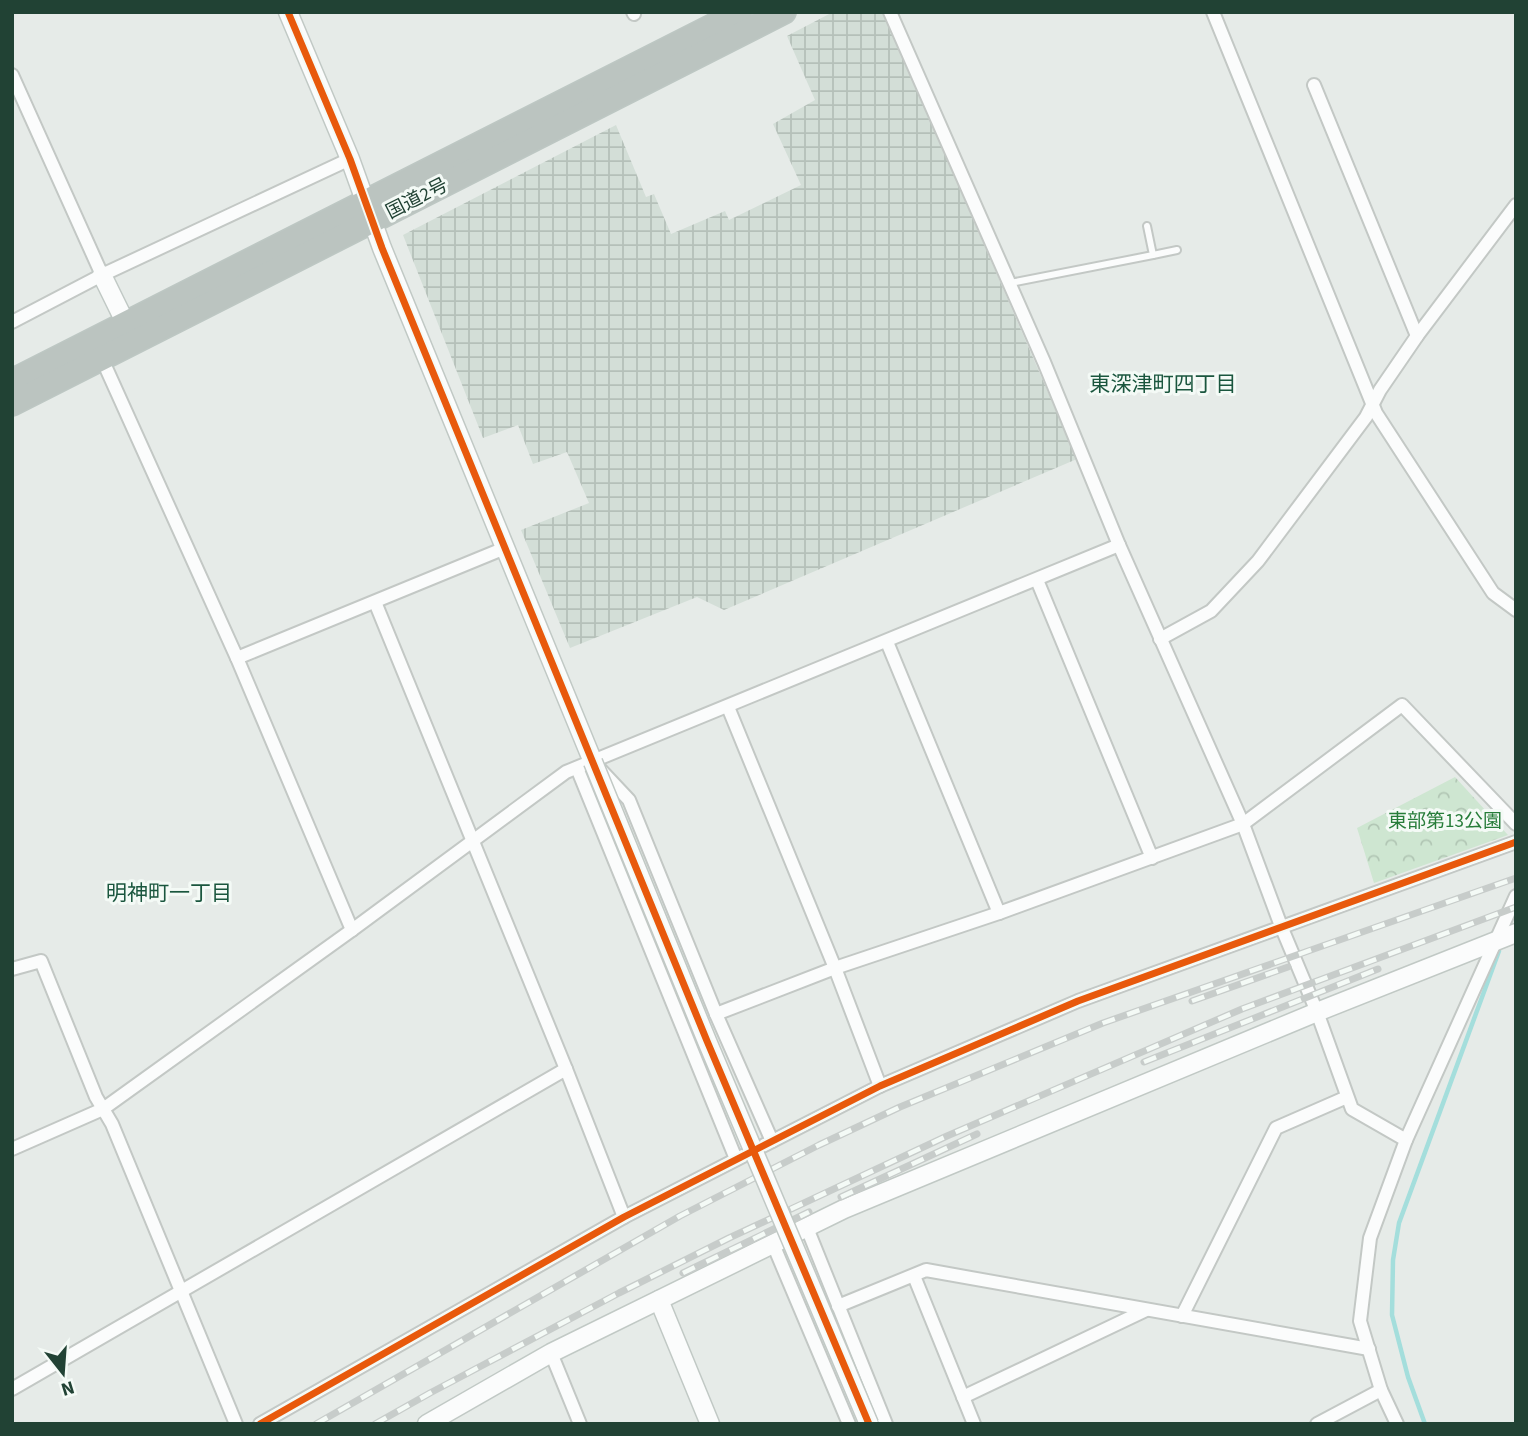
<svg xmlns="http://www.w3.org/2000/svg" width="1528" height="1436" font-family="'Source Sans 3','Noto Sans JP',sans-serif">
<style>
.industrial{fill:url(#industrial-grid)}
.park{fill:url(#park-crowns)}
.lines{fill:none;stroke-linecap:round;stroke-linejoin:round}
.stream{stroke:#a4dedc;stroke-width:4.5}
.lane-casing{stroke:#c3c8c5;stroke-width:10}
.street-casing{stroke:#c3c8c5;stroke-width:16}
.secondary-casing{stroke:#c1c9c5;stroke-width:21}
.highway-casing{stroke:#bdc7c3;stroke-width:26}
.lane{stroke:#fbfcfc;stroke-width:6}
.street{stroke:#fbfcfc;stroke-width:12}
.secondary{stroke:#fbfcfc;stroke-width:18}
.highway{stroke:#bbc4c0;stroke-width:23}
.rail-casing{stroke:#c7ccca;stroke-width:7}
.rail{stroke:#f4faf6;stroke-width:4.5;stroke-dasharray:13;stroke-linecap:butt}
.secondary-bridge-casing{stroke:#c1c9c5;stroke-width:21;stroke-linecap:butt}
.secondary-bridge{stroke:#fbfcfc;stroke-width:18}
.cycleway-casing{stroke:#f4faf6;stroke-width:11}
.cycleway{stroke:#e8590c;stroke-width:7}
.labels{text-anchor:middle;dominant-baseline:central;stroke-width:6;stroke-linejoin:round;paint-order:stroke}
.street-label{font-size:19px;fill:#214234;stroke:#f4faf6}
.park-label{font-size:19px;fill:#277d3a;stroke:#f4faf6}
.neighbourhood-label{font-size:21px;fill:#1a563e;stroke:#f4faf6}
</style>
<defs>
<pattern id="industrial-grid" width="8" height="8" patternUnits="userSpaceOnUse" patternTransform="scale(1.75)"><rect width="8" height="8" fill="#d3ded7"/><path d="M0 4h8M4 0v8" fill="none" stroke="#b5c0b9"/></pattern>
<pattern id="park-crowns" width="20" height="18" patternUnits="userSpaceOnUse" patternTransform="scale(1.75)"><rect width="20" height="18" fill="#cee6d1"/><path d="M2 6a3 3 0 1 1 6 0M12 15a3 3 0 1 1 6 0" fill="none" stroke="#b1c6b4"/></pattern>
</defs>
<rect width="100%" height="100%" fill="#e6ebe8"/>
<polygon class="industrial" points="833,12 883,12 1077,459 724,610 697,597 570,648 521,530 589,503 567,452 533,464 518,425 483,438 403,235 616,125 646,197 654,194 671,234 725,211 729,220 801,185 773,124 815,100 787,36"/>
<polygon class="park" points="1455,777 1508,835 1374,883 1357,828"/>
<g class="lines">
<polyline class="stream" points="1425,1424 1408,1377 1392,1315 1393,1260 1399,1223 1499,951"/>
<defs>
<g id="lane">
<polyline points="1153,255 1177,250"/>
<polyline points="1010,283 1153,255 1147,226"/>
</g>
<g id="street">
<polyline points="633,12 634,14"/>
<polyline points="890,12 1044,362 1119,545 1243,824 1281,926 1317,1012 1352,1109 1406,1140"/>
<polyline points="1213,12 1376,413 1493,593 1516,610"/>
<polyline points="12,75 102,275"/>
<polyline points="1314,85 1417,336"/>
<polyline points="12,322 102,275 350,159"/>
<polyline points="102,359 237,658 352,930"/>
<polyline points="1037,580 1152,858"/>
<polyline points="375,602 566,1069 624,1217"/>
<polyline points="1160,639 1211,611 1258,561 1366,417 1380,390 1417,336 1516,205"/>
<polyline points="887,642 999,913"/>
<polyline points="237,658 505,548"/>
<polyline points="728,707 835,968 880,1086"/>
<polyline points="598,767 629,800 716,1014 772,1141"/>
<polyline points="577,768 736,1159"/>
<polyline points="12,969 41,961 96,1097 112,1124 236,1424"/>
<polyline points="716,1014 835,968 999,913 1243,824 1402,705 1516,824"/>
<polyline points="12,1149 103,1109 352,930 566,772 1119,545"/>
<polyline points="807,1228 886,1424"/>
<polyline points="773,1244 849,1424"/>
<polyline points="914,1276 974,1424"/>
<polyline points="838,1306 926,1270 1369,1349"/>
<polyline points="1182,1316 1276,1128 1347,1097"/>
<polyline points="551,1353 580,1424"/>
<polyline points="12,1389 566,1069"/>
<polyline points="963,1397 1146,1310"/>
<polyline points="260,1424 624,1217 880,1086 1078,1001 1516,842"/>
<polyline points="1317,1424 1381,1390"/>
<polyline points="1397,1424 1381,1390 1360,1321 1370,1238 1406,1140 1516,896"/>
</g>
<g id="secondary">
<polyline points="288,12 350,159 382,248 593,762"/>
<polyline points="102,275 126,324"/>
<polyline points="659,1300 710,1424"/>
<polyline points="427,1424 551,1353 844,1209 1317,1012 1516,933"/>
</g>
<g id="highway">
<polyline points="12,381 740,12"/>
<polyline points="12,404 784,12"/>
</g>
</defs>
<use href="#lane" class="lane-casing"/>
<use href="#street" class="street-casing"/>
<use href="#secondary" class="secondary-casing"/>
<use href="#highway" class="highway-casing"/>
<use href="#lane" class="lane"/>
<use href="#street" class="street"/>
<use href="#secondary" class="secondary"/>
<use href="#highway" class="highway"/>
<defs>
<g id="rail">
<polyline points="1192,1001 1288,967"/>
<polyline points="1144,1062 1378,969"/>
<polyline points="841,1197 977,1134"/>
<polyline points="683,1273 809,1212"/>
<polyline points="316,1424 680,1216 819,1145 900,1107 1103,1023 1516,878"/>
<polyline points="375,1424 430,1393 619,1293 729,1238 947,1136 1242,1009 1516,907"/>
</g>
</defs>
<use href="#rail" class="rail-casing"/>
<use href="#rail" class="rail"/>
<defs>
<polyline id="secondary-bridge" points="593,762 707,1041 869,1424"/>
</defs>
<use href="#secondary-bridge" class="secondary-bridge-casing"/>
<use href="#secondary-bridge" class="secondary-bridge"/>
<defs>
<g id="cycleway">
<polyline points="288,12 350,159 382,248 707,1041 869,1424"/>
<polyline points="260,1424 624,1217 880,1086 1078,1001 1516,842"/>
</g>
</defs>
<use href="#cycleway" class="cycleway-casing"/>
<use href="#cycleway" class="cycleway"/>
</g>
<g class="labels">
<g class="street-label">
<text transform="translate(417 199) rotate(-27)">国道2号</text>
</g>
<g class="park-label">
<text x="1445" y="821">東部第13公園</text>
</g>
<g class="neighbourhood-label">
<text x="1163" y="384">東深津町四丁目</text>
<text x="169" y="893">明神町一丁目</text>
</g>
</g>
<rect width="1528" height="1436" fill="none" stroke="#214234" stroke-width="28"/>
<g transform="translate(63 1373) rotate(163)" stroke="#f4faf6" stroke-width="5" paint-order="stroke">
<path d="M0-5L12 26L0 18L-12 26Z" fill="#214234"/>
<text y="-10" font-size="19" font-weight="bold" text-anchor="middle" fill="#214234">N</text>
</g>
</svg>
